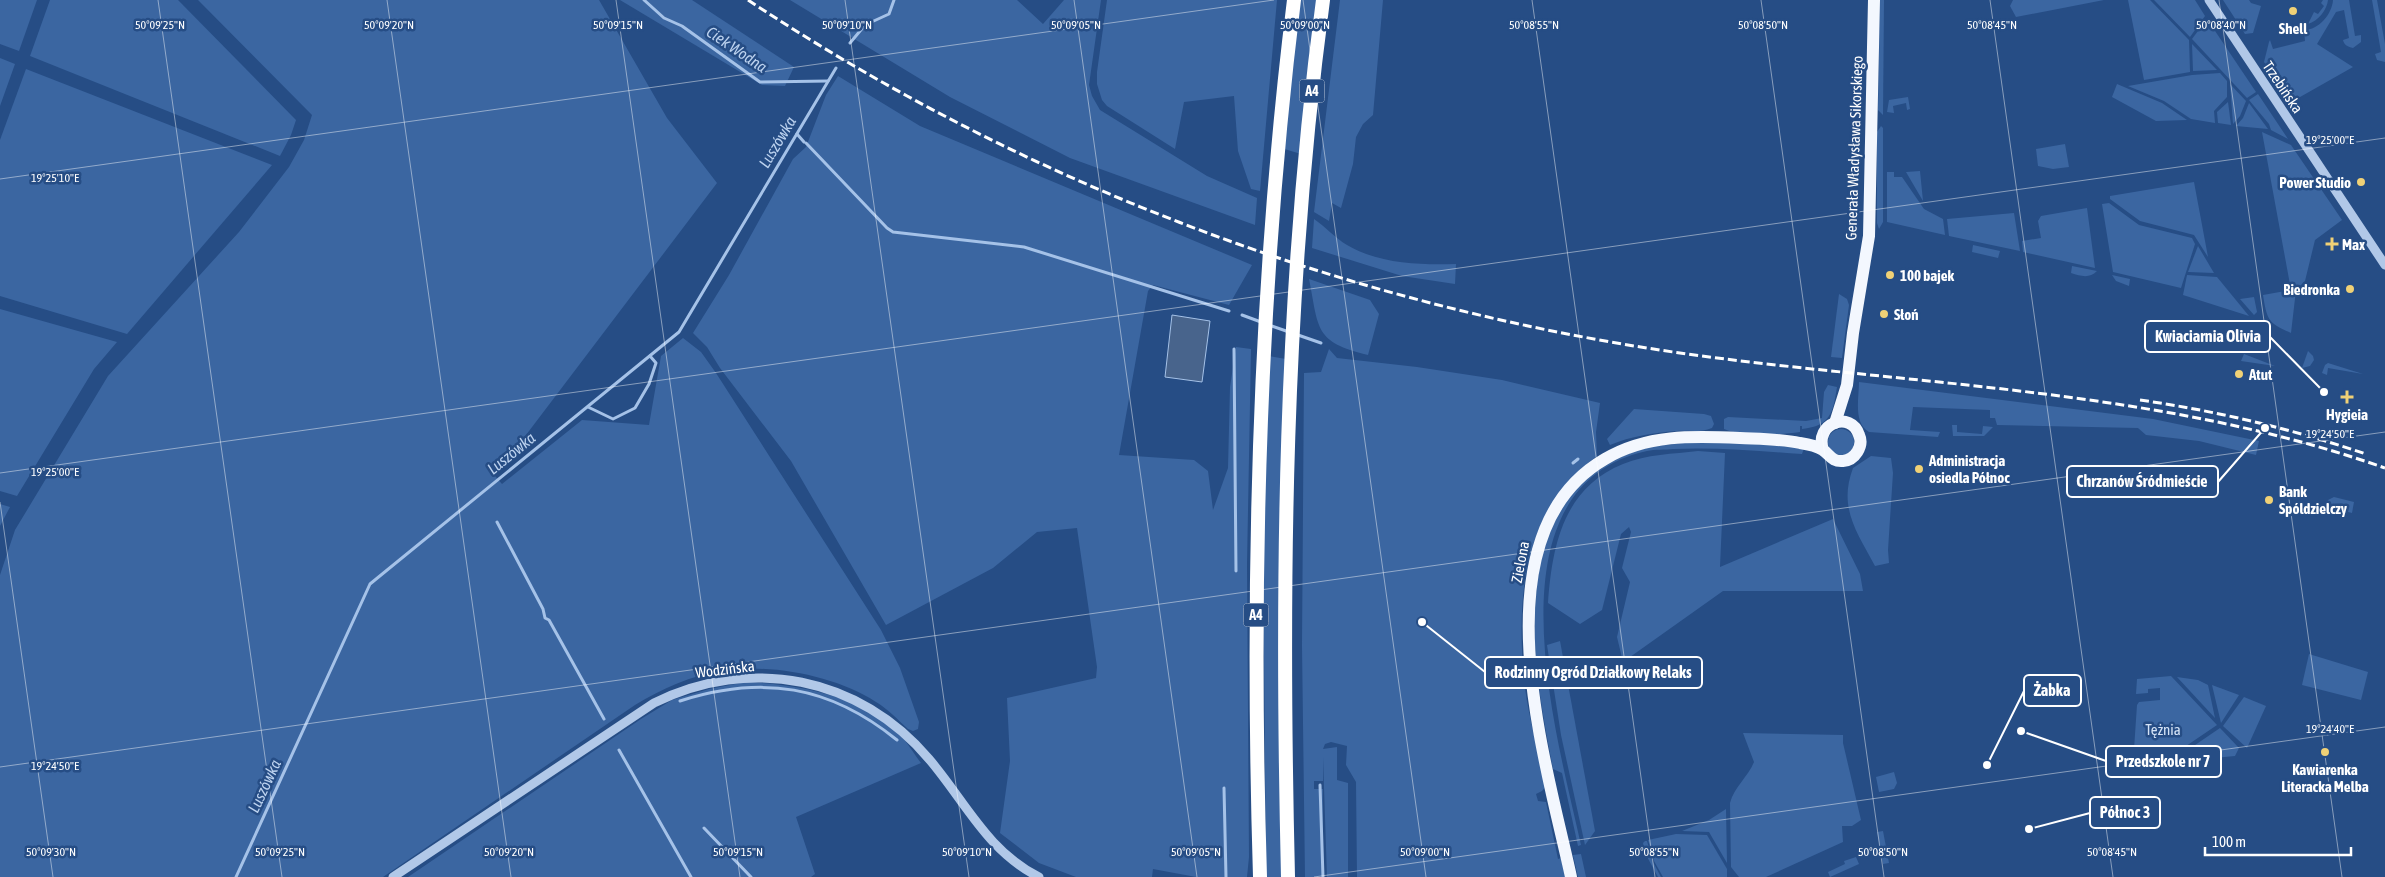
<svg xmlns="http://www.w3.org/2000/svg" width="2385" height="877" font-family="'Asap Condensed',sans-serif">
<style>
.green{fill:#3b66a1}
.water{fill:#48648c;stroke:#a5c2e8}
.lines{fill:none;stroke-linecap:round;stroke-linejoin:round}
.stream{stroke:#a5c2e8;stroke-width:3}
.minor{stroke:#b1c8e8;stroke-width:9}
.major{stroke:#f3f7fe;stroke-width:12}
.highway{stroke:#fff;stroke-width:14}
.rail{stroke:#fff;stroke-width:3;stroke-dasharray:9 4;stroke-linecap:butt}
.ticks{fill:none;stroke:#fff;stroke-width:1;stroke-opacity:0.45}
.poi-dot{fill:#f0d176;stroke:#264d85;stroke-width:2}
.labels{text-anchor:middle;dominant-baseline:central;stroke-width:5;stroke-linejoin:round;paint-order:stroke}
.shield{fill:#264d85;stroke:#becada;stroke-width:1}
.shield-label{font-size:14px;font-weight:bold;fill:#fff}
.poi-label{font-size:15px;font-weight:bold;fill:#fff;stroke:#264d85;text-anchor:start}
.street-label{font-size:15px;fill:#fff;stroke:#264d85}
.park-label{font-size:15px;fill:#d4e3f6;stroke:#264d85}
.water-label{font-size:16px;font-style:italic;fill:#bcd2ef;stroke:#264d85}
.ticks-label{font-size:12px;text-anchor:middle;fill:#fff;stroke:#264d85;stroke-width:5;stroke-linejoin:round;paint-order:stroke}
.leader{fill:none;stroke:#fff;stroke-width:2}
.callout-dot{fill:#fff;stroke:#264d85;stroke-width:2}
.callout{fill:#264d85;stroke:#fff;stroke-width:2}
.callout-label{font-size:16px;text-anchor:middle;font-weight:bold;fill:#fff}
</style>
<rect width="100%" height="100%" fill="#264d85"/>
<g class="green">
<polygon points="0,0 37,0 19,51 0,44"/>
<polygon points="50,0 178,0 296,120 291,135 280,156 30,56"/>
<path d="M198,0H599L667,118L717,183L495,476L502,484L582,420L649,425L661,356L683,338L701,352L716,373L881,630L900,668L919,722L918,729L913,731L908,729C898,720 888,709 876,702C836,676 770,663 723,671C691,675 662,689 635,705L383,877H0V575L15,530L108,376L239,232L289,167L304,140L312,115Z"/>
<polygon points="620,0 692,0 794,67 785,86 762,85"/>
<polygon points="790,0 1017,0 1043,24 1064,0 1101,0 1089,85 1092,96 1100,110 1207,176 1257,198 1255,225 1070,158 950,97"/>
<polygon points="1107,0 1277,0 1260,191 1251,189 1238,151 1234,96 1184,102 1175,149 1107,106 1102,100 1097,84 1097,72"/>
<polygon points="1299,0 1318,0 1301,154 1281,148"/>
<polygon points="1340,0 1383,0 1373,115 1363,124 1356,137 1353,164 1341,208 1332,203 1329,221 1314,212"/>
<polygon points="1880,0 1884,0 1883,115 1878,110"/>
<polygon points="2013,0 2104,0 2016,17 2010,6"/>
<polygon points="2128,0 2150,0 2189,40 2190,72 2144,80"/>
<polygon points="2154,0 2195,0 2205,16 2190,37"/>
<polygon points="2223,0 2249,0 2251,3 2261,6 2253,33 2245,34"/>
<path d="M2323,0H2328C2327,10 2318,21 2308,24L2314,12L2318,14L2324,6L2321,3Z"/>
<path d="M2333,0H2349L2355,36L2361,35V42L2353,48C2348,47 2344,45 2343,40L2349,38L2344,10L2336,12L2317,44L2353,67L2293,101L2264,62L2269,42L2270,40L2273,49L2305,41L2304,30C2319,30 2332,14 2333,0Z"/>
<polygon points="2372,0 2377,0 2385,44 2385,62 2377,60 2375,54 2381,52"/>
<polygon points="2207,19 2256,92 2247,98 2192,39"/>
<polygon points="2192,44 2217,70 2193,71"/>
<polygon points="0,58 15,64 0,106"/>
<polygon points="26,69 272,165 127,334 0,296 0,140"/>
<polygon points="2220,73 2227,81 2227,97 2214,111 2215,123 2191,119 2164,101 2128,86 2192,75"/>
<polygon points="838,76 920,126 1252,265 1229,305 1153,285 1148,291 1119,455 1194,460 1208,471 1213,510 1228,468 1230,387 1236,347 1251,349 1247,565 1249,857 1247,877 1196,877 1153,869 1152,877 1076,877 1039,863 1000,833 1010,761 1007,698 1096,678 1097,667 1077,528 1037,532 993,568 886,625 791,461 720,368 707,347 693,333 729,275 793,159 806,147 826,95"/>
<polygon points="2117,84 2162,103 2187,120 2156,121 2112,97"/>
<polygon points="2230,84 2246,101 2240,116 2233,124"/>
<polygon points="2258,94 2288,139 2271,130 2269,124 2249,100"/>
<polygon points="1908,97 1910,109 1907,110 1906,103 1893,106 1894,113 1887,112 1889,100"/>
<polygon points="2228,102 2231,125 2218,123 2217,112"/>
<polygon points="2249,103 2268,129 2236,126 2243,118"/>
<polygon points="1881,126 1883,128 1883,222 1879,229 1877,223 1877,132"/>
<path d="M2262,132L2291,145L2342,220L2315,240L2305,281L2296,290L2291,333C2268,323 2267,320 2263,295L2291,290Z"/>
<polygon points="2065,144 2069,167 2053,169 2038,166 2036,149"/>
<polygon points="1920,171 1923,201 1906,172"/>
<polygon points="1887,172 1894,172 1894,177 1902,177 1924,209 1943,219 1945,235 1887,222"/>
<polygon points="2194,182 2208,257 2194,235 2140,221 2110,199 2110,196"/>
<polygon points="2109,203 2139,225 2192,238 2195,244 2181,288 2113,272 2102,204"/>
<polygon points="2087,208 2095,268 2023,252 2022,241 2041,238 2038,221 2041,216"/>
<polygon points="2014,213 2020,251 1949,236 1947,219"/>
<path d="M1314,219C1326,227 1335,238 1347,245C1379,264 1420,265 1456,264L1455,284L1402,276L1312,248Z"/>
<polygon points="1973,245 2000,251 1998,258 1972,252"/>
<polygon points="2198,246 2214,273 2188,272"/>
<path d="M2072,266L2097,271C2089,279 2081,276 2071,273Z"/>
<polygon points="2112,275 2130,279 2129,286 2116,281"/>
<polygon points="2187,275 2217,277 2249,316 2183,295"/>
<path d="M1309,279L1370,300L1379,314L1368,355C1314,342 1319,329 1309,279Z"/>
<polygon points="1839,294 1847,299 1849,305 1842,358 1831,357"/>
<polygon points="2254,297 2257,312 2254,315 2240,299"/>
<polygon points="0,309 117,342 94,369 17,496 0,491"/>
<path d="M1329,349L1337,358L1417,367L1502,380L1600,403L1596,432L1597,456C1524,508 1516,595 1524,678C1527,714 1539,751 1546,786L1542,791L1536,794L1538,801L1546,802L1558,859L1561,858L1565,877H1357L1356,782L1346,765L1347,746L1331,742L1325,744L1323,749L1337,747V780L1348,783V877H1327L1323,757V781H1314V789H1323L1322,877H1305L1302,646L1304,373L1321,372Z"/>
<polygon points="2308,351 2313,356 2314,360 2310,366 2302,368"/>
<polygon points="2244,354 2275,366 2241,361"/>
<polygon points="1269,356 1286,359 1280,507 1283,877 1266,877 1263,546"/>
<polygon points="2328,363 2363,374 2328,368 2327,375 2322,373 2325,365"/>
<path d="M1859,382L2153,419L2259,441L2256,455L2199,441L2146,435L2138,428L1997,425L1995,418H1990V410L1913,407L1910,430L1940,432L1938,437L1869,432C1853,423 1859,398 1859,382Z"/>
<path d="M1828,385L1837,387C1833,412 1831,426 1802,429V426H1800V432C1777,435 1745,438 1724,429V419L1728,417L1806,421L1822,418L1824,392Z"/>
<path d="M1634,409L1704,414L1711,416L1714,424L1712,428C1700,433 1689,430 1676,431C1653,433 1631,436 1610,445L1607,439Z"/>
<polygon points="1952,425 1957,425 1957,432 1982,434 1983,426 1993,427 1984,436 1953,436"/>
<circle cx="1841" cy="442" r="13"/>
<path d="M1682,443H1743L1804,448L1802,454C1759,451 1716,447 1673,449C1665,450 1655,449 1647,451C1483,487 1557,735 1581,845L1578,846L1562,773L1553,769C1540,700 1528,640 1539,570C1541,560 1541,549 1544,540C1558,497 1599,463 1641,449C1654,445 1669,445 1682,443Z"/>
<path d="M1698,451L1725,453L1720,567L1833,519L1860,574L1863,591H1723L1623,662L1617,637L1630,582L1622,568L1631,532L1629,527L1621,534L1602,610L1580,624L1548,603C1552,547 1563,488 1623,464C1647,454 1673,454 1698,451Z"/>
<path d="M1871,456L1891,458L1893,473L1888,550L1889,563L1875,566C1857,532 1838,508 1853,468Z"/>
<polygon points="2334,497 2354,502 2352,513 2326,506 2328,500"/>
<polygon points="0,504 10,507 0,526"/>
<polygon points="1560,641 1595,831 1585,845 1561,735 1547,645"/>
<polygon points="2309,654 2368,672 2361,700 2302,685"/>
<polygon points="2171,676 2217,725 2164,761 2133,764 2137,705 2139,702 2160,700 2160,688 2148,689 2148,693 2136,694 2137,679"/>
<polygon points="2177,677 2198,680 2208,685 2215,718"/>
<path d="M746,682C800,685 860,695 900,735C908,743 914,754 921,763L796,817L815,874L811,877H408L641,719L672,700L709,689Z"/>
<polygon points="2212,685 2239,695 2221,723"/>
<polygon points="2244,697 2266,706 2247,748 2223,726"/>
<polygon points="2220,728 2239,748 2235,756 2182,761 2179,756"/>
<path d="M1743,733L1843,735V743L1861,820L1852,826H1842L1843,842L1766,877H1739L1731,867L1730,803C1734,787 1748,777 1754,762Z"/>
<polygon points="1894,772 1897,783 1894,789 1879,792 1876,777"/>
<polygon points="1726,809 1727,863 1709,832 1682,831 1709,820"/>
<polygon points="1883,831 1889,863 1883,864 1877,832"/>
<polygon points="1676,834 1707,835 1727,869 1727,877 1663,877 1654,861 1648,840"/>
<polygon points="1645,841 1647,841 1653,862 1661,877 1658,877 1645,853 1643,843"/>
<polygon points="1581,854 1586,877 1578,877 1573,855"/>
<polygon points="1856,857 1859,864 1830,877 1828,872 1845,864 1844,861"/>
</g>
<polygon class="water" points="1172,315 1210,321 1202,382 1165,377"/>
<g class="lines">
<g class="stream">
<polyline points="644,0 664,18 682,26 760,82 828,81"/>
<polyline points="850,43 865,25 889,14 894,0"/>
<polyline points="797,134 804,142"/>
<polyline points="806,143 887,228 893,232 1024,247 1229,311"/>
<polyline points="1242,315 1261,322"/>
<polyline points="1269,325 1289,332"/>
<polyline points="1298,335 1321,343"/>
<polyline points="1234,349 1236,571"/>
<polyline points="588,407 613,419 635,408 649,384 656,363 650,356"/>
<polyline points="1573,463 1578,459"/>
<polyline points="497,522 543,609 545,618 549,620 604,719"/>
<path d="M680,701C762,675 829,685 897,740"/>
<polyline points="619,750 691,877"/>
<polyline points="1320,785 1323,877"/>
<polyline points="1224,788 1226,877"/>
<polyline points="704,828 751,877"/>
<polyline points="236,877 370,584 679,332 836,68"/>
</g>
<g class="minor">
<polyline points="2209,0 2385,265"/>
<path d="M393,877L654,703C750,655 860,677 929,759C965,801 987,851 1039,877"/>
</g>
<g class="major">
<polyline points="1835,423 1847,385 1853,333 1869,236 1874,0"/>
<path d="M1571,877C1546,761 1474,535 1605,459C1647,434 1693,436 1740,438C1760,439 1781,439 1800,443C1807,444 1817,446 1823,450C1830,455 1832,462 1843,461C1855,460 1864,446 1859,435C1851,410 1814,423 1823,450"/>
</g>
<g class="highway">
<path d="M1260,877C1251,584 1258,291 1294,0"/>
<path d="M1288,877C1281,584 1284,291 1323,0"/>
</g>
<g class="rail">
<path d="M748,0C1029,186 1352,307 1687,354C1920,386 2161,389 2385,468"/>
<path d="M2140,400C2217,411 2292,429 2366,454"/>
</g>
</g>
<path class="ticks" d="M158,0L282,877M387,0L511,877M616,0L740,877M845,0L969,877M1074,0L1197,877M1303,0L1426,877M1532,0L1655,877M1761,0L1884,877M1990,0L2113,877M2219,0L2342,877M0,179L1274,0M0,473L2385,138M0,502L53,877M0,767L2385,432M1314,877L2385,727"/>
<g class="poi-dot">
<circle cx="2293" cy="11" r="5"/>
<circle cx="2361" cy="182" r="5"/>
<path d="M2329.5 236.5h5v5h5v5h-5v5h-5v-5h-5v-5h5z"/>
<circle cx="1890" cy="275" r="5"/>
<circle cx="2350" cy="289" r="5"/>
<circle cx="1884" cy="314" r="5"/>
<circle cx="2239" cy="374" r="5"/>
<path d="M2344.5 389.5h5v5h5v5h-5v5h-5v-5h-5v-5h5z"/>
<circle cx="1919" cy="469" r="5"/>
<circle cx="2269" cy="500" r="5"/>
<circle cx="2325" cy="752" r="5"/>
</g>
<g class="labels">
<g class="shield">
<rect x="1299.5" y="79.5" width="25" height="23" rx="4"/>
<rect x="1243.5" y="603.5" width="25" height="23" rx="4"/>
</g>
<g class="shield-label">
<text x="1312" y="91">A4</text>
<text x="1256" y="615">A4</text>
</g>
<g class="poi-label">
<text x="2293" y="28" text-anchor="middle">Shell</text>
<text x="2351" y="182" text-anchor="end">Power Studio</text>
<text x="2342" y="244">Max</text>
<text x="1900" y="275">100 bajek</text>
<text x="2340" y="289" text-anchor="end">Biedronka</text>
<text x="1894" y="314">Słoń</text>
<text x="2249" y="374">Atut</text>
<text x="2347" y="414" text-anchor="middle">Hygieia</text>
<text x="1929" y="460">Administracja<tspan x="1929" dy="17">osiedla Północ</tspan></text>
<text x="2279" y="491">Bank<tspan x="2279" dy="17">Spóldzielczy</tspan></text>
<text x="2325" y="769" text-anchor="middle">Kawiarenka<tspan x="2325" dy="17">Literacka Melba</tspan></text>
</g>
<g class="street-label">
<text transform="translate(2283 87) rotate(56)">Trzebińska</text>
<text transform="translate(1854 148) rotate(-88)">Generała Władysława Sikorskiego</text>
<text transform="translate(1520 562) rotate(-79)">Zielona</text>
<text transform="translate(725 669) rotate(-7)">Wodzińska</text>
</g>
<g class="park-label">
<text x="2163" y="729">Tężnia</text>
</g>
<g class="water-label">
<text transform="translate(737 49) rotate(34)">Ciek Wodna</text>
<text transform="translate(777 142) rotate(-59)">Luszówka</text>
<text transform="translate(511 453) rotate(-39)">Luszówka</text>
<text transform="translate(264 786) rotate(-65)">Luszówka</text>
</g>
</g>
<g class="ticks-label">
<text x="160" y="29">50°09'25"N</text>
<text x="389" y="29">50°09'20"N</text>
<text x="618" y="29">50°09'15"N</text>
<text x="847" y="29">50°09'10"N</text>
<text x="1076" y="29">50°09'05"N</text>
<text x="1305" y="29">50°09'00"N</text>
<text x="1534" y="29">50°08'55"N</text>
<text x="1763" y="29">50°08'50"N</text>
<text x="1992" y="29">50°08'45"N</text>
<text x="2221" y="29">50°08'40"N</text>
<text x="2330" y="144">19°25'00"E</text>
<text x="55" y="182">19°25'10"E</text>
<text x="2330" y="438">19°24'50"E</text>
<text x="55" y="476">19°25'00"E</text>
<text x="2330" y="733">19°24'40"E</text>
<text x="55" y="770">19°24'50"E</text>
<text x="51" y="856">50°09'30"N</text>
<text x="280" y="856">50°09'25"N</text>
<text x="509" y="856">50°09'20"N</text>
<text x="738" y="856">50°09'15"N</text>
<text x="967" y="856">50°09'10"N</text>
<text x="1196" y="856">50°09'05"N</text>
<text x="1425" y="856">50°09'00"N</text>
<text x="1654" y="856">50°08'55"N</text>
<text x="1883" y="856">50°08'50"N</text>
<text x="2112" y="856">50°08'45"N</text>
</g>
<path class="leader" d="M2324 392L2270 337M2265 428L2218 482M1422 622L1485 672M1987 765L2024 691M2021 731L2106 761M2029 829L2090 813"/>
<g class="callout-dot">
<circle cx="2324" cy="392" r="5"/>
<circle cx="2265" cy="428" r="5"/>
<circle cx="1422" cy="622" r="5"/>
<circle cx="1987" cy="765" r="5"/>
<circle cx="2021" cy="731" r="5"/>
<circle cx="2029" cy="829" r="5"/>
</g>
<g class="callout">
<rect x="2145" y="321" width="125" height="31" rx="5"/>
<rect x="2067" y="466" width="151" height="31" rx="5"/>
<rect x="1485" y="657" width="217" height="31" rx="5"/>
<rect x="2024" y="675" width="57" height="31" rx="5"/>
<rect x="2106" y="746" width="115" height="31" rx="5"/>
<rect x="2090" y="797" width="70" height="31" rx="5"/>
</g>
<g class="callout-label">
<text x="2208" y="342">Kwiaciarnia Olivia</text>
<text x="2142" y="487">Chrzanów Śródmieście</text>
<text x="1593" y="678">Rodzinny Ogród Działkowy Relaks</text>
<text x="2052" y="696">Żabka</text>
<text x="2163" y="767">Przedszkole nr 7</text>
<text x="2125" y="818">Północ 3</text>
</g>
<path d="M2205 847v8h146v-8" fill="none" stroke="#ffffff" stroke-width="2.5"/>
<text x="2212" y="847" font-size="15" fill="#ffffff" stroke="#264d85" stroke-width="4" paint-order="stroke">100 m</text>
</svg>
